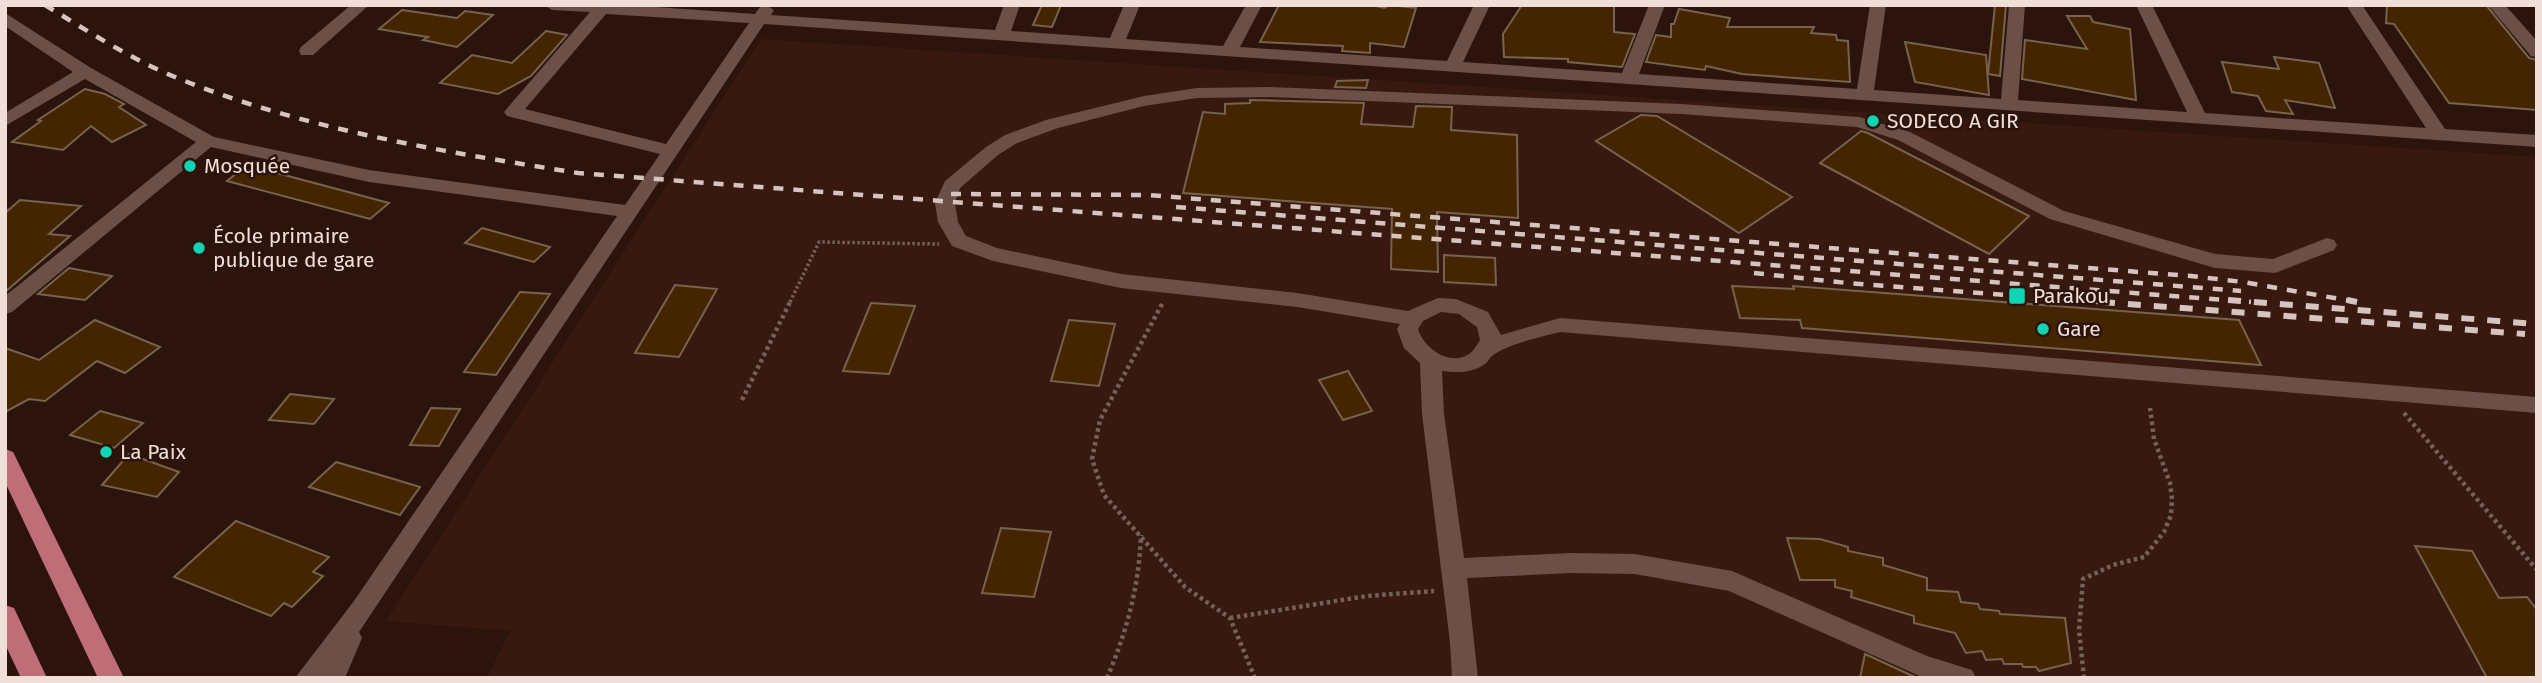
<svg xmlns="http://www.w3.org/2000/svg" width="2542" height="683" font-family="'Fira Sans',sans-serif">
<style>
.built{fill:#371910}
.building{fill:#432501;stroke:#77624e;stroke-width:2}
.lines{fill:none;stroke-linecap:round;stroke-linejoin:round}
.path-far1{stroke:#76605a;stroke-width:3.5;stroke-dasharray:2.5 2.5;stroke-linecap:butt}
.path{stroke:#76605a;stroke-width:4.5;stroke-dasharray:3.5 3.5;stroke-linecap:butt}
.minor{fill:#6c4f47;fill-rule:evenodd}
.major{fill:#bf6e78;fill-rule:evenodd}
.rail-far1{stroke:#d7c4bf;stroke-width:4.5;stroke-dasharray:10 10;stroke-linecap:butt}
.rail{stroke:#d7c4bf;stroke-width:6;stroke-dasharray:13 13;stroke-linecap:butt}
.poi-dot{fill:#10d5b4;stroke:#2c140d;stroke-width:2.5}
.labels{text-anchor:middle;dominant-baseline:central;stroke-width:5;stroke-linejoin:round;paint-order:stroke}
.poi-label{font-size:21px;fill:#f0ded9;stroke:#2c140d;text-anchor:start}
</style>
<rect width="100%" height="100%" fill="#2c140d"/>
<polygon class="built" points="761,39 2537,157 2537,678 487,678 510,631 386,621"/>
<g class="building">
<polygon points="1042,5 1061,5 1052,27 1033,25"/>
<polygon points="1279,5 1372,5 1384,8 1390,5 1416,8 1404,47 1370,43 1370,53 1342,51 1343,46 1260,42"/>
<polygon points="1522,5 1614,5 1614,32 1635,34 1622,67 1568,62 1568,59 1504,57 1503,34"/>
<polygon points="1995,5 2006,5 2000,76 1988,74"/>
<polygon points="2387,5 2486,5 2529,58 2537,60 2537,110 2449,103 2394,24 2386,23"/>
<polygon points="1679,9 1730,18 1727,27 1814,27 1811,33 1836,35 1837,40 1848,41 1850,82 1742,74 1706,66 1705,70 1646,62 1656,35 1671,37 1671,24 1674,24"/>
<polygon points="402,10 457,18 465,11 493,15 457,47 423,40 428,37 379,29"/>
<polygon points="2067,16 2090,16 2093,22 2130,29 2136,100 2022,79 2025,40 2087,49"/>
<polygon points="546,31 567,35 531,76 498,94 440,83 472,55 512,63"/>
<polygon points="1905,42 1986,55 1989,95 1915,82"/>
<polygon points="2274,57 2319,63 2335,108 2285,100 2293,114 2266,111 2258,96 2232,92 2222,62 2279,69"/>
<polygon points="1368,80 1366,88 1335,87 1337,81"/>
<polygon points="85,89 105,94 124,104 119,107 146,125 112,142 91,126 63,150 12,142 41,121 38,120"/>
<polygon points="1250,100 1364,103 1361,124 1413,127 1416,106 1452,107 1451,130 1517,135 1518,218 1437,212 1438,272 1391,269 1392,209 1183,193 1203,112 1225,114 1225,104 1250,103"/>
<polygon points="1641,115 1657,116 1792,197 1739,233 1596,141"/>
<polygon points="1861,131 1868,133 2029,216 1989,254 1820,163"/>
<polygon points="247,165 389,203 370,219 227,181"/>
<polygon points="20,200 81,206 49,234 70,236 5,292 5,213"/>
<polygon points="482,228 550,247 534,262 465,243"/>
<polygon points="1444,255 1495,258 1496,285 1444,282"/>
<polygon points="69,268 112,276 85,300 38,294"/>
<polygon points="675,285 717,289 679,357 635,353"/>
<polygon points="1732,286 1794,289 1793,286 2239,320 2261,365 1802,328 1800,320 1740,318"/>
<polygon points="520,292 550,294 496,375 464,372"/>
<polygon points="871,303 915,306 889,374 843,371"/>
<polygon points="95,320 160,347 125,373 97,361 45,401 29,399 5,412 5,348 39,360"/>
<polygon points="1069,320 1115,324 1099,386 1051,381"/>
<polygon points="1348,371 1372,411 1343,420 1319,380"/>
<polygon points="290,394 334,399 314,424 269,420"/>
<polygon points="431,408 460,409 439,446 410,445"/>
<polygon points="100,411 143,423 114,448 70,435"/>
<polygon points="129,454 179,472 157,497 102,485"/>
<polygon points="336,462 397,480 420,487 400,515 309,487"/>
<polygon points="236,521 329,557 313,572 323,576 292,607 284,603 271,616 174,577"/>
<polygon points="1001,528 1051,532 1034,597 982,593"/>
<polygon points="1787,538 1820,539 1848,547 1848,551 1883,558 1883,565 1927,578 1927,590 1958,592 1961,602 1978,604 1980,609 1999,611 2000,614 2065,618 2071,663 2039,671 2036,667 2023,667 2022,664 2004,664 2002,659 1986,660 1982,651 1966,653 1955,633 1914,623 1914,616 1851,597 1852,591 1835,587 1835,580 1800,580"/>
<polygon points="2415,546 2472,551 2499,598 2527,597 2537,610 2537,678 2487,678"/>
<polygon points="1865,654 1917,678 1860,678"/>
</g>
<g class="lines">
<polyline class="path-far1" points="790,302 819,242 939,244"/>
<g class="path">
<polyline points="1162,304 1100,420 1092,459 1104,495 1185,587 1230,618 1255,678"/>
<polyline points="742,400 791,300"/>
<polyline points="2404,413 2537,570"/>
<polyline points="1230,618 1367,596 1434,591"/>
<path d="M1107,678C1127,631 1139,586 1141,535"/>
<polyline points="2084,678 2079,630 2083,579 2113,565 2144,557 2164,532 2171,515 2172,499 2170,483 2154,439 2150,408"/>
</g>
<g class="minor">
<polygon points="351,5 369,5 313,55 301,55 299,51 301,47"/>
<path d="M544,5H627L755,14L760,7L766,5L774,10L771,15L995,30L1004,5H1020L1011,31L1110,38L1124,5H1140L1126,39L1223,46L1246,5H1262L1240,47L1447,61L1474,5H1490L1463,62L1622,73L1649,5H1665L1639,74L1857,89L1870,5H1886L1874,90L2001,99L2009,5H2025L2018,100L2187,112L2136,5H2152L2205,113L2426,128L2346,5H2362L2445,129L2537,135V147L764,24L359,632L362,638L345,678H295L354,601L617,216L369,182L211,147L12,312L5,314V296L196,142L85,79L5,126V113L73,72L5,26V13L91,68L214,137L369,170L625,205L660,154L507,116L504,112L590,12L552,10ZM606,14L749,23L666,144L525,109Z"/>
<polygon points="2488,5 2505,5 2537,41 2537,57 2531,56"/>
<path d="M1271,87L1681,104L1859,117L1910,132L2064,211L2215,254L2273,259L2327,238L2334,240L2337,245L2334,250L2275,273L2215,268L2050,219L1898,140L1857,127L1681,114L1271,97L1197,98L1144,106L1058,128L1017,143L998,155L960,188L955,203L958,222L966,236L997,248L1121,274L1297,293L1408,311L1438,298L1456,299L1488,312L1501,335L1560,318L2537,397V413L1560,332C1541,337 1507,344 1492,356C1489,358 1488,362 1485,364C1473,373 1456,373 1442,371L1444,414L1464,558L1571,553L1635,554L1732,571L1927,656L1972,670L1976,678L1922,677L1729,591L1635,574L1571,573L1467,578L1478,678H1452L1450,642L1422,414L1420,363L1404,348L1397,329L1400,324L1297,307L1121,288L993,261L952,246L938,222L935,203L945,181L986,147L1005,135L1046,120L1144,96L1197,88ZM1441,312L1459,314L1477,327L1480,340C1477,344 1474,351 1469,354C1449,367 1424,348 1418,329L1423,321Z"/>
</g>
<g class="major">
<polygon points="5,449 13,452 16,458 124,678 98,678 5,482"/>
<polygon points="5,605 14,608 47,678 21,678 5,644"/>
</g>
<g class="rail-far1">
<path d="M45,5C86,30 126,56 170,75C300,129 440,151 578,173L2251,302"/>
<polyline points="951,194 1147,195 2191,276 2243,282 2357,302"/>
<polyline points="1176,207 2241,291"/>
<polyline points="1754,273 1847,283 2099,302"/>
</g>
<g class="rail">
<polyline points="2076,300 2525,334"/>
<polyline points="2228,300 2537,324"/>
<polyline points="2347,300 2357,302"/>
</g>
</g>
<g class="poi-dot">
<circle cx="1873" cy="121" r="7"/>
<circle cx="190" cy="166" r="7"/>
<circle cx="199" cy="248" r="7"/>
<rect x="2008" y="287" width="18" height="18" rx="3.5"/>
<circle cx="2043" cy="329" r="7"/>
<circle cx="106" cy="452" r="7"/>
</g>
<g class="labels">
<g class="poi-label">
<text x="1887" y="121">SODECO A GIR</text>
<text x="204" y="166">Mosquée</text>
<text x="213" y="236">École primaire<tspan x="213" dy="24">publique de gare</tspan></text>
<text x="2033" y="296">Parakou</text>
<text x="2057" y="329">Gare</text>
<text x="120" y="452">La Paix</text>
</g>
</g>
<rect width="2542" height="683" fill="none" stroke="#f0ded9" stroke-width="14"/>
</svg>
